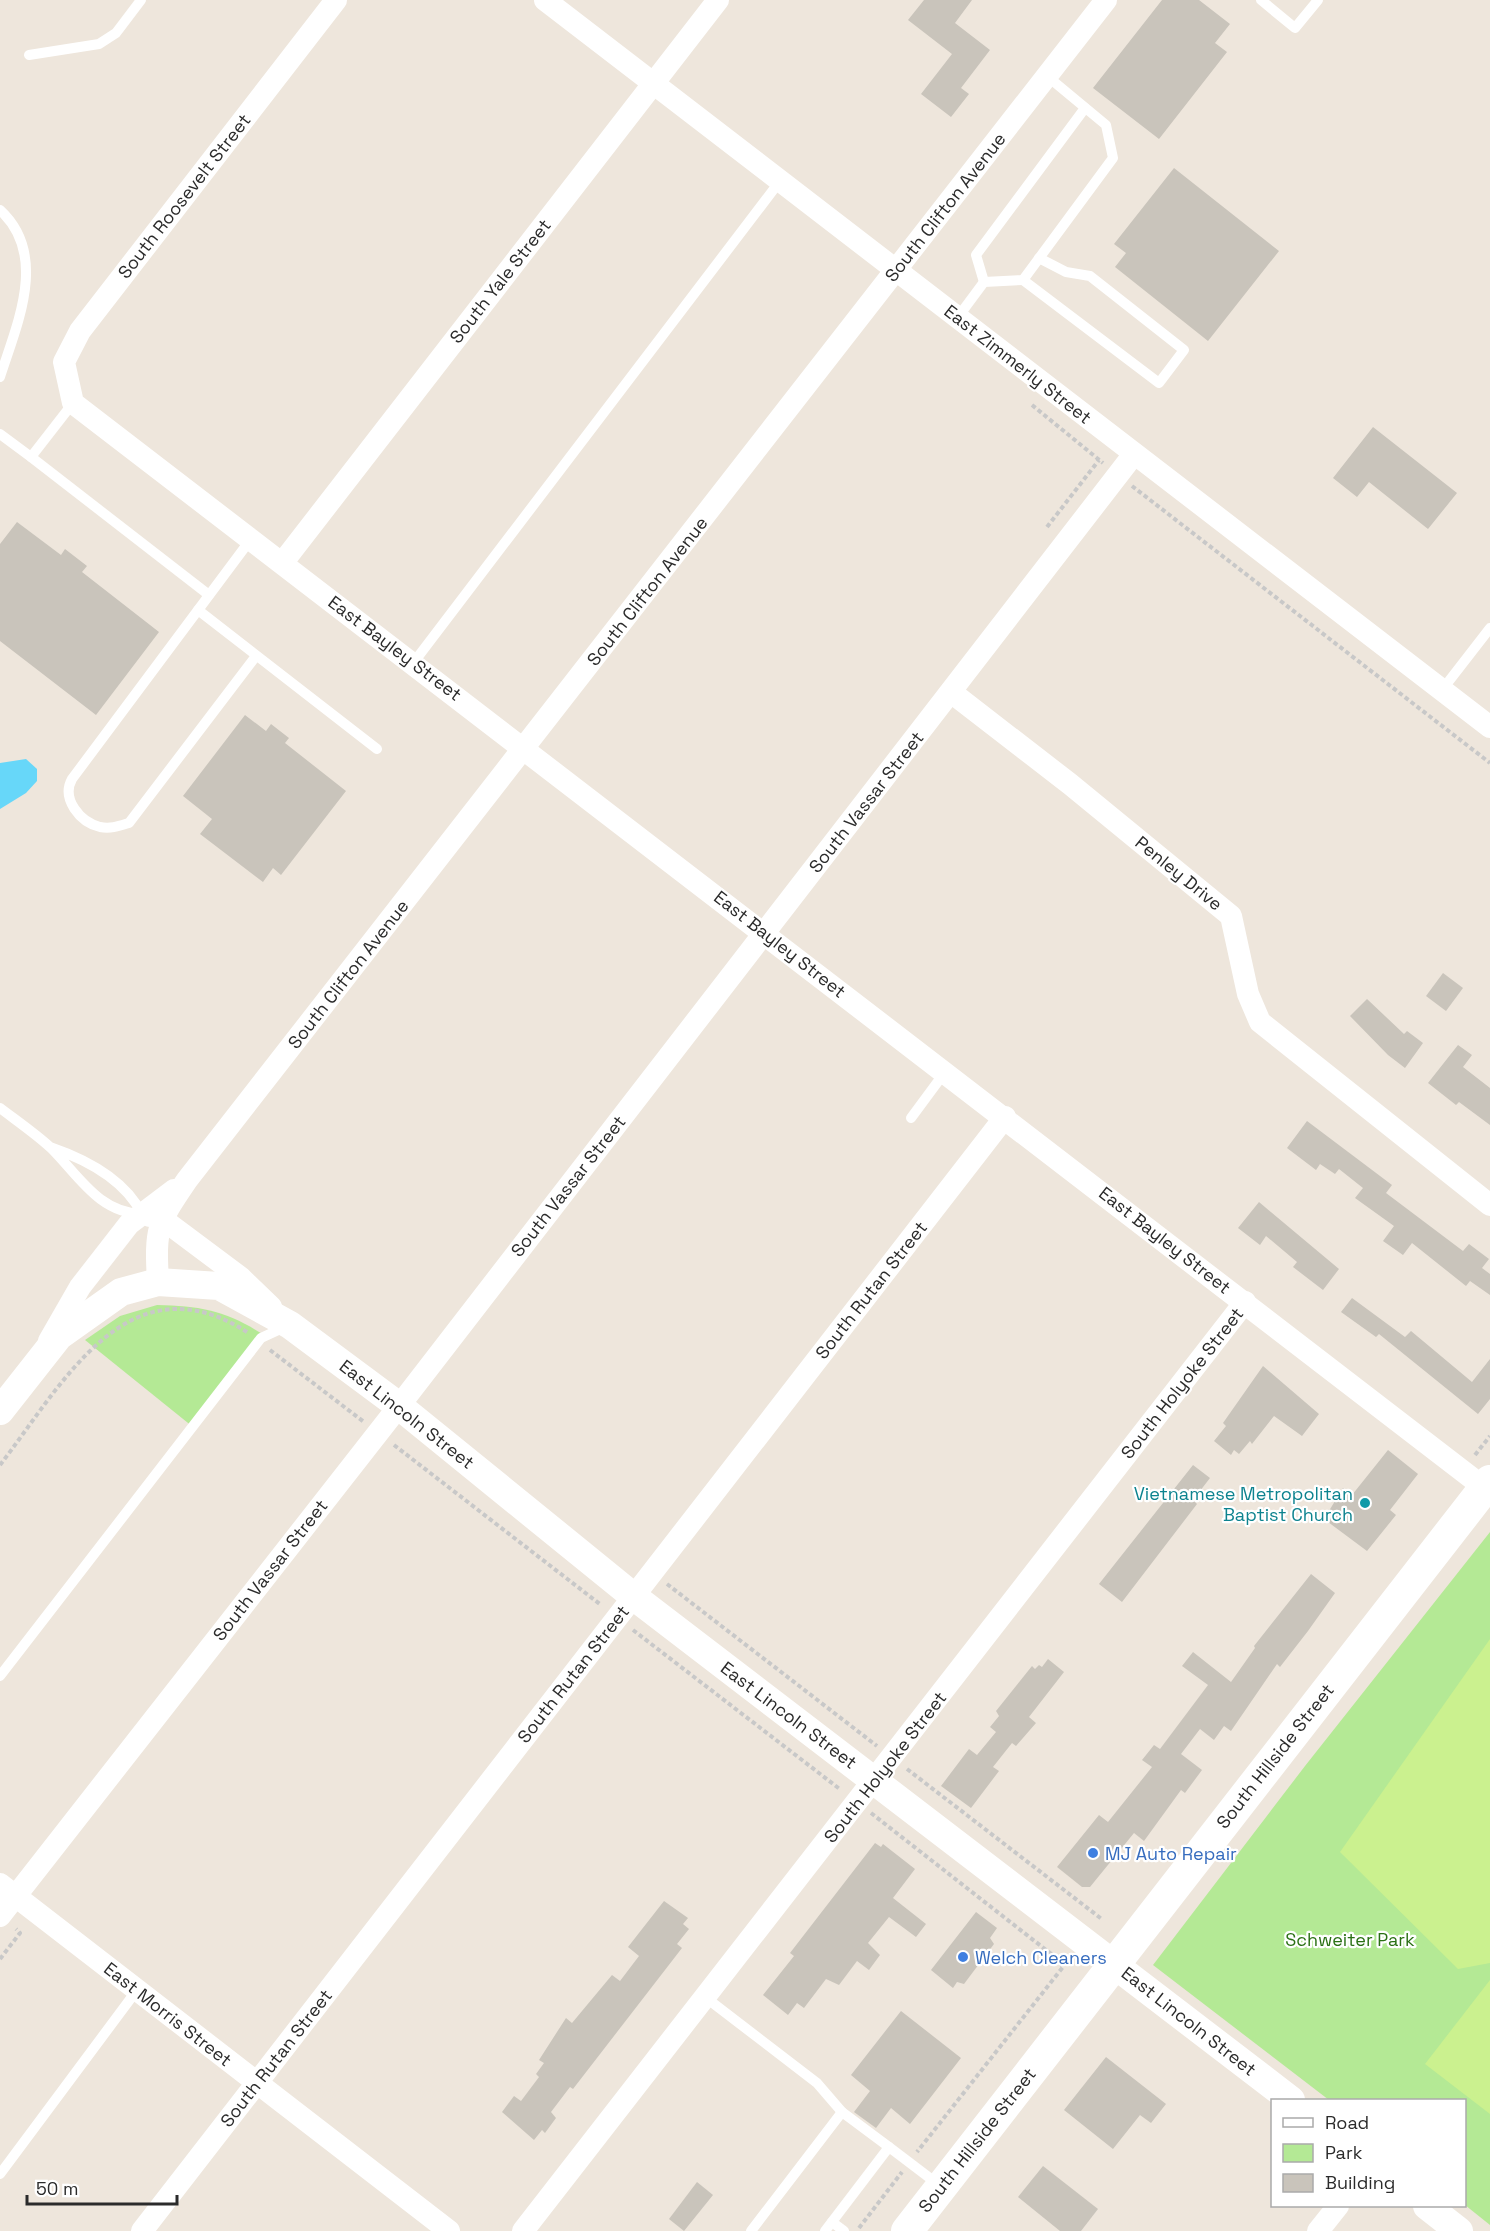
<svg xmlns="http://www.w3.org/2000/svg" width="1490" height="2231" font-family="'Space Grotesk',sans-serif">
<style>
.green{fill:#b4e995}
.pitch{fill:#cbf18f}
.water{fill:#67d7f9}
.building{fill:#c9c4bb}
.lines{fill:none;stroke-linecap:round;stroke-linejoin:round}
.path{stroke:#c8c8c8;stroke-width:4;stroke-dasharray:4.5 3;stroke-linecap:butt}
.service{stroke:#fff;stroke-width:10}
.minor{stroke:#fff;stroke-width:22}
.tertiary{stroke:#fff;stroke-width:28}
.secondary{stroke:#fff;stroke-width:32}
.culture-dot{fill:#0f9aa8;stroke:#fff;stroke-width:2}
.shop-dot{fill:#3f7fe0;stroke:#fff;stroke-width:2}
.labels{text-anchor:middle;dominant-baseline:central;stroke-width:4.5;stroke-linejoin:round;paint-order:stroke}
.street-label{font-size:18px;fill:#2b2b2b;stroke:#fff}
.culture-label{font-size:18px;fill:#0d838f;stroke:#fff;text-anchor:end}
.shop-label{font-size:18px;fill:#366cbe;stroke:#fff;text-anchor:start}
.park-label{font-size:18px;fill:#2a7014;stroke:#fff}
</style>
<rect width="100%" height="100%" fill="#eee6dc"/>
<g class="green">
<path d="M157,1305C202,1306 228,1311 265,1336L193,1427L85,1340L120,1316Z"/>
<polygon points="1490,1532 1490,2225 1465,2205 1464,2100 1329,2100 1153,1965 1305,1766"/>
</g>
<g class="pitch">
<polygon points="1490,1639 1490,1963 1458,1969 1340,1852"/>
<polygon points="1490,1980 1490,2114 1425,2064"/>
</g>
<polygon class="water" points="26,759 37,769 37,781 26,793 0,809 0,763"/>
<g class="building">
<polygon points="924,0 972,0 955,23 990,50 961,88 969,94 951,117 921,94 952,54 908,20"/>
<polygon points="1162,0 1199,0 1230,24 1215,43 1227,52 1159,139 1093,88"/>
<polygon points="1174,168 1279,251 1208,341 1115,267 1126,253 1114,244"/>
<polygon points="1373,427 1457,493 1428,529 1369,482 1357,497 1333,478"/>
<polygon points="17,522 61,555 65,549 87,566 82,572 159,632 96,715 0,641 0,544"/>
<polygon points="245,715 266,731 271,724 289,738 285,743 346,791 281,875 273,868 263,882 200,834 212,819 183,796"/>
<polygon points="1443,973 1463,988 1446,1011 1426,996"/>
<polygon points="1367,999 1404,1034 1407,1031 1423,1043 1405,1068 1388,1055 1350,1016"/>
<polygon points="1458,1045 1472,1055 1463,1067 1490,1088 1490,1125 1459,1102 1456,1105 1428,1083"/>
<polygon points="1307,1121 1392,1185 1386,1193 1463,1251 1469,1244 1489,1259 1482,1268 1490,1274 1490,1295 1470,1281 1466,1286 1412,1243 1403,1255 1383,1241 1394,1226 1355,1198 1363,1188 1339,1169 1335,1174 1320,1164 1316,1170 1287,1148"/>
<polygon points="1259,1202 1339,1269 1323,1290 1293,1267 1297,1262 1266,1236 1260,1245 1238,1228"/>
<polygon points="1352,1298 1405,1337 1411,1331 1472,1382 1490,1359 1490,1399 1478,1414 1379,1334 1376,1337 1341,1312"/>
<polygon points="1263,1366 1319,1414 1302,1436 1274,1416 1252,1444 1250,1441 1239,1454 1234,1450 1231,1455 1214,1441 1226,1426 1223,1423"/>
<polygon points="1388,1450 1418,1474 1390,1510 1396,1515 1367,1551 1324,1519 1343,1488 1352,1495"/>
<polygon points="1193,1465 1210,1478 1193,1500 1197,1504 1122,1602 1099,1584"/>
<polygon points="1311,1574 1335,1593 1308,1631 1280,1667 1277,1664 1231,1731 1224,1726 1214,1740 1200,1729 1181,1754 1202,1770 1185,1793 1181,1790 1144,1841 1134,1833 1090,1887 1082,1887 1057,1867 1099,1815 1108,1822 1152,1767 1142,1760 1154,1745 1160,1749 1208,1685 1182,1666 1193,1652 1231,1682 1255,1648 1254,1646"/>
<polygon points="1048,1659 1064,1672 1029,1717 1036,1723 1016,1746 1012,1743 993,1767 999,1771 971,1808 941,1786 969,1749 977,1755 996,1732 990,1727 999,1716 996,1711 1032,1666 1035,1669 1039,1665 1042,1667"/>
<polygon points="875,1843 881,1847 883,1844 915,1869 893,1898 926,1924 916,1937 889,1917 868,1943 880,1955 869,1970 857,1961 839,1985 826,1979 804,2008 797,2003 788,2015 763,1995 794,1956 790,1953"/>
<polygon points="664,1901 688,1918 683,1924 689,1929 677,1944 682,1948 573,2089 570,2087 551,2112 556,2118 545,2133 542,2130 534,2140 502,2112 514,2096 521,2101 539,2077 536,2074 544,2063 539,2060 566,2018 572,2023 612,1975 620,1981 639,1956 628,1947"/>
<polygon points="976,1912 997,1928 990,1938 994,1944 964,1984 957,1982 953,1988 931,1970"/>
<polygon points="901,2011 961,2058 910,2124 891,2108 876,2128 854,2112 870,2091 851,2075"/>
<polygon points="1106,2057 1166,2104 1151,2123 1140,2115 1113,2149 1064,2110"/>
<polygon points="1043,2166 1098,2209 1081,2231 1060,2231 1018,2197"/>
<polygon points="697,2182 713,2195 684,2231 669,2219"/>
</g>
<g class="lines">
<g class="path">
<polyline points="1032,405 1103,463"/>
<polyline points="1132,486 1490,763"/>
<polyline points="1047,527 1099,460"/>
<polyline points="270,1350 364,1422"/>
<polyline points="394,1445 601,1605"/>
<polyline points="1475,1455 1490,1436"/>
<path d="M0,1465C62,1385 128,1256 247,1332"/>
<polyline points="667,1584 877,1746"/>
<polyline points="633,1630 841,1790"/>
<polyline points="907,1769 1103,1920"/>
<polyline points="871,1813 1055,1957 1063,1967 917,2152"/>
<polyline points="0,1959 20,1933 16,1929"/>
<polyline points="859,2228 902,2172"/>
</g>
<g class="service">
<polyline points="1261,0 1295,28 1318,0"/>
<polyline points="29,55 99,44 116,33 141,0"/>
<path d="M0,210C49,255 17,324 0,377"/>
<polyline points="1023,280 1159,383 1184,350 1090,276 1066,272 1039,258"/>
<polyline points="984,282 1023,280 1113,158 1106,125 1047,76"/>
<polyline points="984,282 976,255 1085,108"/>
<polyline points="958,317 984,282"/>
<polyline points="73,403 31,457 209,595"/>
<polyline points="0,434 31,457"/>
<path d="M251,539L72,779C61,799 80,822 100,827C111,829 119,826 129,823L256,656"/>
<polyline points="198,610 377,749"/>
<polyline points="414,662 780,181"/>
<polyline points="1442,690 1490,628"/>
<path d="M0,1108C17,1121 36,1134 51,1148C79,1176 99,1213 142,1214C125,1180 85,1159 50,1147"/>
<polyline points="911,1118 945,1072"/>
<polyline points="0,1676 261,1338 287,1326"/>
<polyline points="705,1997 817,2083 842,2112"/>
<polyline points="0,2174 137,1990"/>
<polyline points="832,2222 844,2231"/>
<polyline points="751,2231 842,2112 889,2147"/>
<polyline points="825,2231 889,2147 939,2185"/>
</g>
<g class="minor">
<polyline points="336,0 80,331 64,362 73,403 1490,1492"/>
<polyline points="545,0 1490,727"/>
<polyline points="283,562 718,0"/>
<polyline points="951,692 1070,784 1231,916 1248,994 1260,1022 1490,1205"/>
<polyline points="150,1216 161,1218 240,1277 271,1307"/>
<path d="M158,1282C155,1228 157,1224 187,1180L1106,0"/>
<polyline points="49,1341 80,1287 129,1224 174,1190"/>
<polyline points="0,1884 449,2231"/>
<polyline points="0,1916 399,1406 1134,454"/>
<polyline points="142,2231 1005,1117"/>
<polyline points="523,2231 1245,1302"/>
<polyline points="1318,2231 1338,2206"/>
</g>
<g class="tertiary">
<polyline points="0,1411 59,1336 121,1292 158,1282 219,1286 290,1325 399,1406 633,1596 1291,2100"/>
<polyline points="1427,2206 1459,2231"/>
</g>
<polyline class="secondary" points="907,2231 1490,1481"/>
</g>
<circle class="culture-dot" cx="1365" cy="1503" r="6"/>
<g class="shop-dot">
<circle cx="1093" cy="1853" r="6"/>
<circle cx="963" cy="1957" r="6"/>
</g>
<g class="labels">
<g class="street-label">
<text transform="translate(184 196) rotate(-52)">South Roosevelt Street</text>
<text transform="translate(945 207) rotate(-52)">South Clifton Avenue</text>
<text transform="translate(500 281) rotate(-52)">South Yale Street</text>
<text transform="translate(1018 364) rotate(38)">East Zimmerly Street</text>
<text transform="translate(647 591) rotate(-52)">South Clifton Avenue</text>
<text transform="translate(395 648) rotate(37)">East Bayley Street</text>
<text transform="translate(866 802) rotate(-52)">South Vassar Street</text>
<text transform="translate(1179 873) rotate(39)">Penley Drive</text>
<text transform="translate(780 944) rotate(38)">East Bayley Street</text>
<text transform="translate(348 974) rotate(-52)">South Clifton Avenue</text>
<text transform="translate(568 1186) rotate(-52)">South Vassar Street</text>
<text transform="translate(1165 1240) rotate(38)">East Bayley Street</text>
<text transform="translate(871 1290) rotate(-52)">South Rutan Street</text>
<text transform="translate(1182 1383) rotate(-52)">South Holyoke Street</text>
<text transform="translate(407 1414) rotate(38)">East Lincoln Street</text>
<text transform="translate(270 1570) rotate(-52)">South Vassar Street</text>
<text transform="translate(573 1674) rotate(-52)">South Rutan Street</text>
<text transform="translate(789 1715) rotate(37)">East Lincoln Street</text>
<text transform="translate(1275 1756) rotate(-52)">South Hillside Street</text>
<text transform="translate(885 1767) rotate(-52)">South Holyoke Street</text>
<text transform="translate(168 2014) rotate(38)">East Morris Street</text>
<text transform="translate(1189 2021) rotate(38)">East Lincoln Street</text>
<text transform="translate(276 2058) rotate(-52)">South Rutan Street</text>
<text transform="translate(977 2140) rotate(-52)">South Hillside Street</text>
</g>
<g class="culture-label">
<text x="1353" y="1493">Vietnamese Metropolitan<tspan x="1353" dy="21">Baptist Church</tspan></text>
</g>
<g class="shop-label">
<text x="1105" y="1853">MJ Auto Repair</text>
<text x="975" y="1957">Welch Cleaners</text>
</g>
<g class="park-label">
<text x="1350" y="1939">Schweiter Park</text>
</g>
</g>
<rect x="1271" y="2099" width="195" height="108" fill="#ffffff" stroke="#aaaaaa" stroke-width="1.5"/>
<rect x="1283" y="2118" width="30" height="9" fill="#ffffff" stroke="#aaaaaa" stroke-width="1.5"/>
<text x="1325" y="2129" font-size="18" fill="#2b2b2b">Road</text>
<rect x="1283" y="2144" width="30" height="18" fill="#b4e995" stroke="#aaaaaa" stroke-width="1.5"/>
<text x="1325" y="2159" font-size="18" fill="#2b2b2b">Park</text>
<rect x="1283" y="2174" width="30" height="18" fill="#c9c4bb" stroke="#aaaaaa" stroke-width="1.5"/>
<text x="1325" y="2189" font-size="18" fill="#2b2b2b">Building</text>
<path d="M27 2195v9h150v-9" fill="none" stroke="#2b2b2b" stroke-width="3"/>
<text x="36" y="2195" font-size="18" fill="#2b2b2b" stroke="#ffffff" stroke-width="4.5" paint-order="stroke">50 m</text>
</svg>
